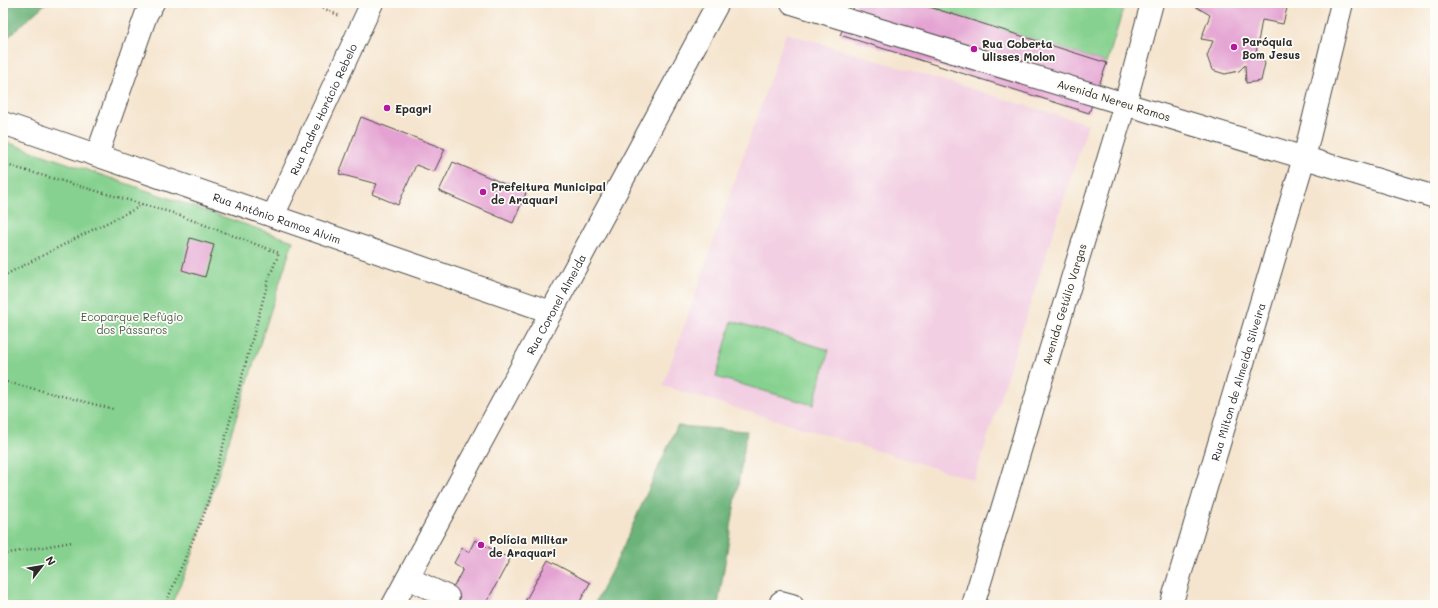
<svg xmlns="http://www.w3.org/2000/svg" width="1438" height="608" font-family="Mali,sans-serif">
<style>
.built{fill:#f2cfe2}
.green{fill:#86d18f;stroke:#587e5d}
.forest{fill:#6cb37a;stroke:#4c6f52}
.building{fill:#e4a2d2}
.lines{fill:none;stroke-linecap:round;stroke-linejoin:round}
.minor-casing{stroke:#494744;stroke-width:24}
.major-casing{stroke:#494744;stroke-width:24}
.path{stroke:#494744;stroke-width:2.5;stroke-dasharray:1 3;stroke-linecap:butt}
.minor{stroke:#fff;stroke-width:22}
.major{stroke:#fff;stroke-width:22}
.poi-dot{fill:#b5179e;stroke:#fdfcf7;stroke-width:1.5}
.labels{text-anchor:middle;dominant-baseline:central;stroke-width:3.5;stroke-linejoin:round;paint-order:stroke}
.poi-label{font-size:11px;font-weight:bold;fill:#2b2b2b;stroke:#fdfcf7;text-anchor:start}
.street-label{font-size:11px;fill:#2b2b2b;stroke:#fdfcf7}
.park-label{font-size:11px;fill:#465d49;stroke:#fdfcf7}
</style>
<rect width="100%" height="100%" fill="#fdfcf7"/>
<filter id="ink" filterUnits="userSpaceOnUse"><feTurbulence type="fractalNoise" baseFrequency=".025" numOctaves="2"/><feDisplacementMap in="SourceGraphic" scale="8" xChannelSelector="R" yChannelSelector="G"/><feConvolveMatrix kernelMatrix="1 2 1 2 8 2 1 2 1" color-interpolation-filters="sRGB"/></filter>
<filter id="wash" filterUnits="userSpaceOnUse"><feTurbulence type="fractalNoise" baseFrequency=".012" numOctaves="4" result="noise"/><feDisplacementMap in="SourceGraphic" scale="16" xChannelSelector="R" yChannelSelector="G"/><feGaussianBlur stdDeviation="0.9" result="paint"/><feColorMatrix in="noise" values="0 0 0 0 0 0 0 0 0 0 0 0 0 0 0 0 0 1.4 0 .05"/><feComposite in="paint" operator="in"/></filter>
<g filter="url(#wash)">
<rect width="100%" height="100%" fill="#f5e5cf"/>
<polygon class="built" points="786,33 1088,124 974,480 663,386"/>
<g class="green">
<polygon points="917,3 1125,3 1107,63"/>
<polygon points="3,141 293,241 190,562 171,605 3,605"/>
<polygon points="732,321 829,350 813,405 716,377"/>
</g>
<g class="forest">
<polygon points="3,3 46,3 3,42"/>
<polygon points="677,426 747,431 718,605 594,605 617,560"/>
</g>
<g id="blocks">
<g class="building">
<polygon points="856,3 917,3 1107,63 1089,113 840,35"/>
<polygon points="1194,3 1288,4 1283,24 1262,20 1256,53 1265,63 1261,81 1246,83 1245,65 1239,71 1225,74 1212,70 1207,56 1213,41 1201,39 1210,15 1193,5"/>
<polygon points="361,117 445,149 434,172 416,165 398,205 372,194 377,184 339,174"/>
<polygon points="453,162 526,193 513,223 439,191"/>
<polygon points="190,238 214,245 205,277 182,270"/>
<polygon points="475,540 510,559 485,605 444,605 463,569 454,563 462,548 469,552"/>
<polygon points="548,560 590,583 578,605 523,605"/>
</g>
</g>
</g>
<g filter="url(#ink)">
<use href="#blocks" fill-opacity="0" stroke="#494744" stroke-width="1"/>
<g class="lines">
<defs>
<g id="minor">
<polyline points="831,15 1125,104 973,605"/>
<polyline points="97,155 146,15 153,3"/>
<polyline points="408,578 448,597"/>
<polyline points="781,602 792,605"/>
<path id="s1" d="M1171,605L1304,158L1342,3"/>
</g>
<g id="major">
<polyline points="792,3 831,15 836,3"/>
<polyline points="1152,3 1125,104 1435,197"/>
<path id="s2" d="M3,123L551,312"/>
<path id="s3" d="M273,216L372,3"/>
<path id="s4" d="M393,605L718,3"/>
</g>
</defs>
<use href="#minor" class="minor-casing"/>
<use href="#major" class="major-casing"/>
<g class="path">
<polyline points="312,3 340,16"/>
<polyline points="3,164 173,213 279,253 269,278 205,512 165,605"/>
<polyline points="3,276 94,229 143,205"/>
<polyline points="3,381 113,409"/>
<polyline points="3,554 72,542"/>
</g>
<use href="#minor" class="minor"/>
<use href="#major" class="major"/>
</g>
</g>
<g class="poi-dot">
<circle cx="1234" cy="47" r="4"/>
<circle cx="974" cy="49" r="4"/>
<circle cx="387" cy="108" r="4"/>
<circle cx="483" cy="192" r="4"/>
<circle cx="481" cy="545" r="4"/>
</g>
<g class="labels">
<g class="poi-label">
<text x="1242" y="41">Paróquia<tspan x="1242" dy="13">Bom Jesus</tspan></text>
<text x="982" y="43">Rua Coberta<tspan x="982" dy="13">Ulisses Molon</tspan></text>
<text x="395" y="108">Epagri</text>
<text x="491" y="186">Prefeitura Municipal<tspan x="491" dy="13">de Araquari</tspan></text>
<text x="489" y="539">Polícia Militar<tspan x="489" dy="13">de Araquari</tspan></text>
</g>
<g class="street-label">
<text transform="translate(1114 100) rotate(17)">Avenida Nereu Ramos</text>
<text stroke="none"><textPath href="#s3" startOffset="118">Rua Padre Horácio Rebelo</textPath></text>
<text stroke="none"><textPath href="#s2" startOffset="290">Rua Antônio Ramos Alvim</textPath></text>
<text stroke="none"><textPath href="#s4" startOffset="342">Rua Coronel Almeida</textPath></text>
<text transform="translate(1064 304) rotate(-73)">Avenida Getúlio Vargas</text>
<text stroke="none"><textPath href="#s1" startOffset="233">Rua Milton de Almeida Silveira</textPath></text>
</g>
<g class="park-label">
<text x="132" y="316">Ecoparque Refúgio<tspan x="132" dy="13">dos Pássaros</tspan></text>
</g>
</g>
<rect width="1438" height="608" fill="none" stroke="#fdfcf7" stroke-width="16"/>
<g transform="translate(42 566) rotate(59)" stroke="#fdfcf7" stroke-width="3" paint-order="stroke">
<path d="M0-3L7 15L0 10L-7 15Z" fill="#2b2b2b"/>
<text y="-6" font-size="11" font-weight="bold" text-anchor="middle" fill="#2b2b2b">N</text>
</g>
</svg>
